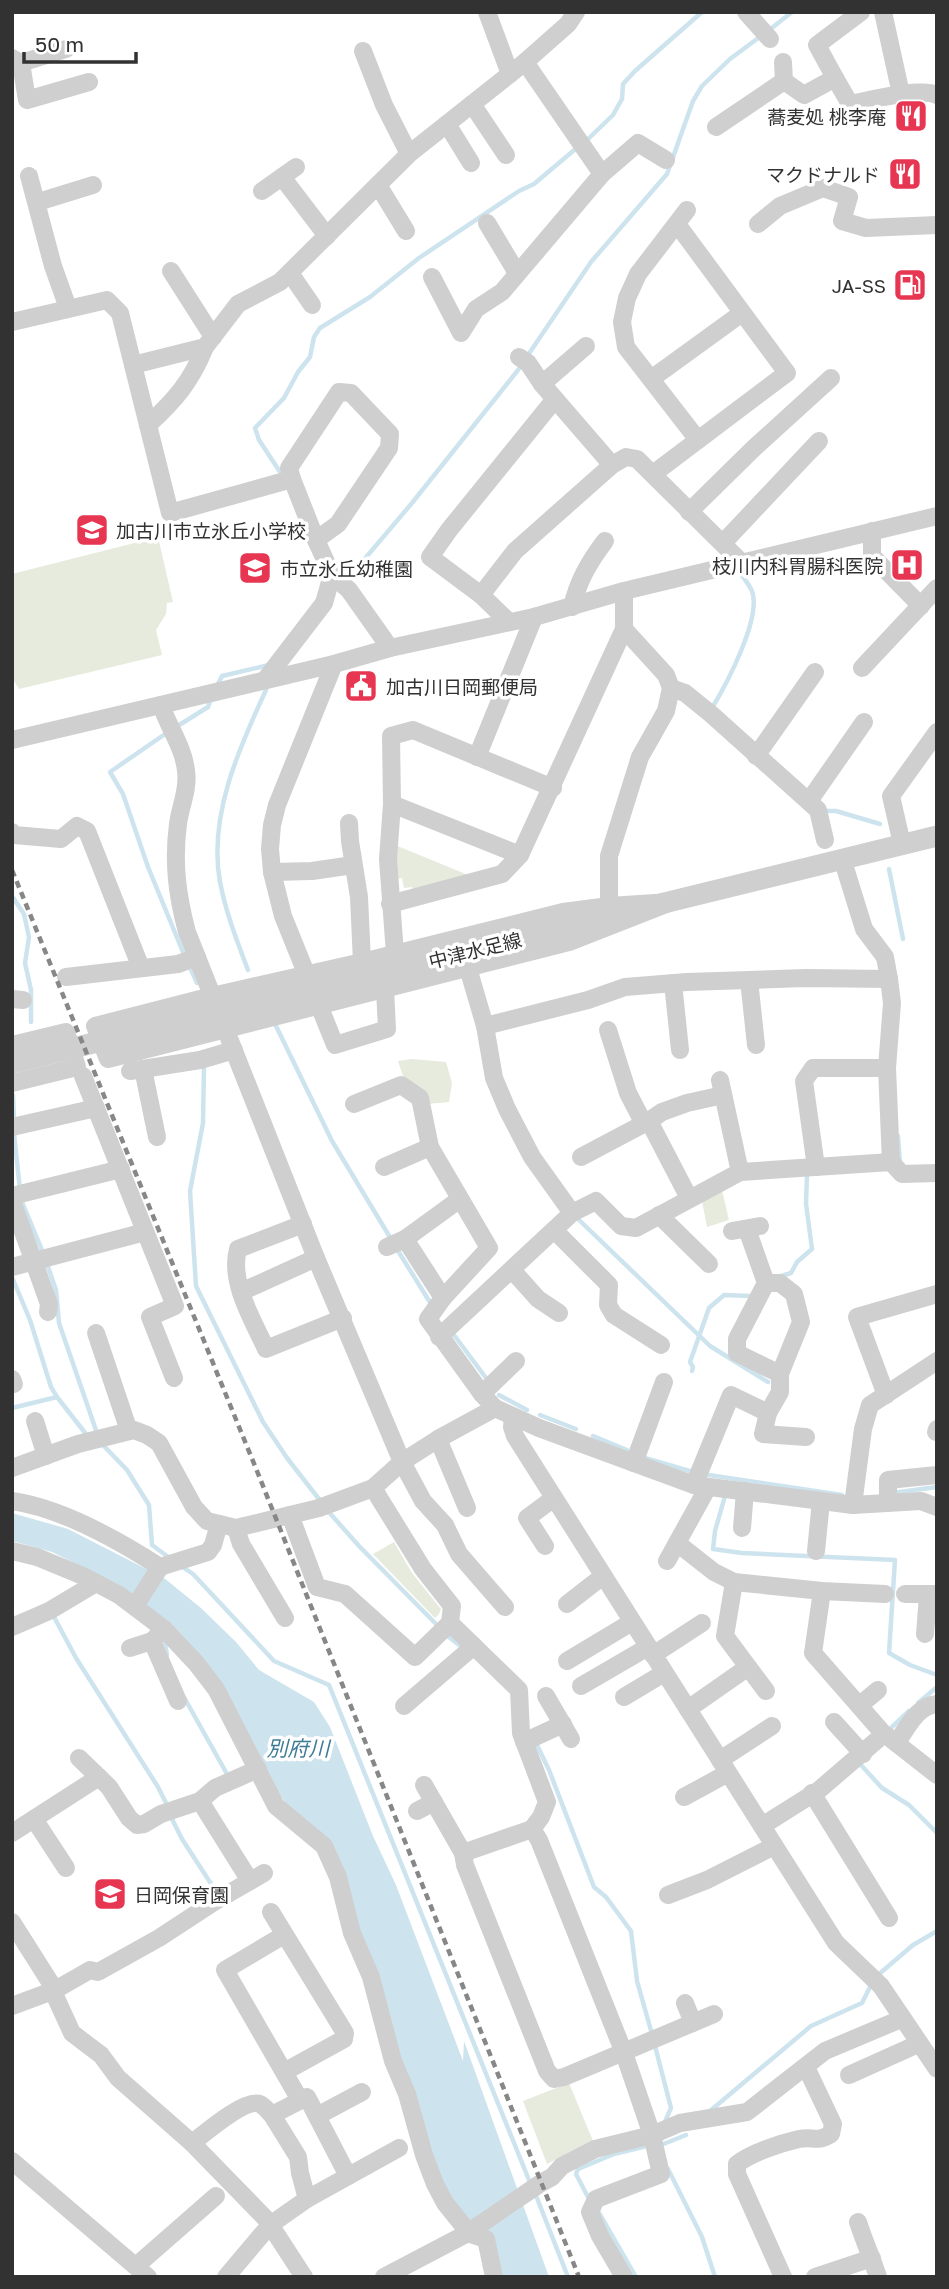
<svg xmlns="http://www.w3.org/2000/svg" width="949" height="2289" font-family="'Golos Text','Noto Sans JP',sans-serif">
<style>
.green{fill:#e6ebde}
.water{fill:#cde4ee}
.lines{fill:none;stroke-linecap:round;stroke-linejoin:round}
.stream{stroke:#cde4ee;stroke-width:4.5}
.minor{stroke:#cfcfcf;stroke-width:18}
.tertiary{stroke:#cfcfcf;stroke-width:21}
.rail{stroke:#878787;stroke-width:4.5;stroke-dasharray:7 5;stroke-linecap:butt}
.labels{text-anchor:middle;dominant-baseline:central;stroke-width:7;stroke-linejoin:round;paint-order:stroke}
.poi-label{font-size:19px;fill:#323232;stroke:#fff;text-anchor:end}
.street-label{font-size:19px;fill:#323232;stroke:#fff}
.water-label{font-size:21px;font-style:italic;fill:#3e7c96;stroke:#fff}
</style>
<rect width="100%" height="100%" fill="#fff"/>
<g class="green">
<polygon points="158,537 173,602 167,603 166,614 156,630 162,655 19,689 12,678 12,574"/>
<polygon points="395,845 473,877 413,892 412,887 404,888 402,878 395,879"/>
<polygon points="412,1059 446,1062 452,1083 449,1102 427,1104 405,1082 398,1061"/>
<polygon points="721,1186 729,1220 707,1227 701,1196"/>
<polygon points="394,1542 412,1573 441,1609 439,1614 435,1618 373,1554"/>
<polygon points="569,2083 593,2141 547,2164 523,2101"/>
</g>
<polygon class="water" points="12,1513 68,1529 164,1578 201,1608 236,1642 259,1670 314,1702 330,1727 373,1836 396,1885 463,2061 464,2041 549,2277 492,2277 480,2245 436,2175 337,1864 294,1814 280,1795 214,1673 180,1633 149,1607 86,1569 52,1552 12,1541"/>
<g class="lines">
<g class="stream">
<polyline points="768,31 792,12"/>
<polyline points="586,141 613,115 622,99 623,84 635,71 702,12"/>
<polyline points="526,358 591,262 667,174 693,101 702,86 730,59 761,36"/>
<polyline points="282,475 259,440 255,428 284,398 298,372 310,357 314,337 320,328 370,297 419,258 519,191 534,184 579,146"/>
<polyline points="346,581 412,503 522,365"/>
<polyline points="216,688 222,676 269,665"/>
<path d="M712,708C726,685 762,618 752,591C749,585 744,578 740,573"/>
<polyline points="176,727 208,707 211,699"/>
<polyline points="168,732 110,772 123,794 148,867 185,957"/>
<polyline points="825,811 836,811 880,824"/>
<polyline points="889,869 903,939"/>
<polyline points="12,896 24,914 29,937 25,963 31,990 31,1022"/>
<polyline points="189,965 197,983"/>
<path d="M248,970C237,941 226,913 220,882C208,817 239,748 266,690"/>
<polyline points="276,1026 332,1141 391,1239"/>
<polyline points="204,1065 203,1123 190,1191 196,1286 263,1422 287,1458 322,1503"/>
<polyline points="13,1095 14,1120"/>
<polyline points="14,1133 20,1190"/>
<polyline points="898,1136 900,1163"/>
<polyline points="22,1202 44,1255"/>
<polyline points="577,1218 710,1346 768,1382"/>
<polyline points="395,1246 431,1304"/>
<polyline points="47,1264 56,1290 59,1323 98,1436"/>
<polyline points="12,1277 30,1320 51,1387 57,1397 86,1434"/>
<polyline points="778,1277 791,1273 797,1262 812,1249 806,1204 807,1175"/>
<polyline points="451,1331 486,1378"/>
<polyline points="692,1371 693,1367 690,1362 709,1308 724,1295 751,1296 754,1294"/>
<polyline points="499,1395 527,1410"/>
<polyline points="12,1408 57,1397"/>
<polyline points="540,1415 576,1429"/>
<polyline points="593,1436 627,1450"/>
<polyline points="102,1444 127,1470 149,1505 152,1545 171,1559"/>
<polyline points="645,1458 693,1472"/>
<polyline points="702,1474 842,1495"/>
<polyline points="892,1493 937,1487"/>
<polyline points="725,1496 715,1531 713,1549 742,1553 895,1560 889,1653 910,1665 937,1675"/>
<polyline points="327,1510 359,1546 439,1627"/>
<polyline points="181,1566 193,1574 274,1661 329,1685 531,2185"/>
<polyline points="53,1615 76,1658 158,1787 166,1803"/>
<polyline points="445,1634 463,1648"/>
<polyline points="165,1644 167,1655"/>
<polyline points="185,1699 227,1774"/>
<polyline points="918,1703 937,1687"/>
<polyline points="892,1727 909,1711"/>
<polyline points="535,1741 549,1770 594,1887 606,1897 631,1931 637,1981 652,2034"/>
<polyline points="861,1765 882,1788 909,1805 937,1833"/>
<polyline points="172,1819 182,1839 217,1893"/>
<polyline points="878,1975 913,1945 937,1931"/>
<polyline points="654,2042 671,2108 664,2124"/>
<polyline points="710,2111 811,2026 862,2003 871,1985"/>
<polyline points="658,2143 661,2145 686,2135"/>
<polyline points="668,2169 702,2237 715,2277"/>
<polyline points="535,2193 568,2277"/>
<polyline points="590,2201 576,2174 578,2169 614,2154 651,2145"/>
<polyline points="598,2211 636,2277"/>
</g>
<g class="minor">
<polyline points="487,12 510,74"/>
<polyline points="746,12 770,39"/>
<polyline points="883,12 901,94"/>
<polyline points="363,51 384,105 409,154"/>
<polyline points="12,58 21,63 27,100 89,82"/>
<polyline points="525,62 602,174"/>
<path d="M783,62L784,81L804,95L835,78L850,104C870,100 920,87 937,95"/>
<polyline points="21,63 66,49"/>
<polyline points="835,78 817,45 861,12"/>
<polyline points="472,104 506,155"/>
<polyline points="447,124 471,163"/>
<polyline points="716,127 784,81"/>
<polyline points="29,176 53,266 68,308"/>
<polyline points="282,177 327,236"/>
<polyline points="378,185 406,231"/>
<polyline points="262,191 296,167"/>
<polyline points="38,202 93,185"/>
<polyline points="687,210 638,274 627,298 622,322 626,347 698,440"/>
<polyline points="487,223 517,273"/>
<polyline points="758,224 780,206 823,188 849,197 842,221 866,228 937,225"/>
<polyline points="171,271 213,337"/>
<polyline points="290,273 312,305"/>
<polyline points="432,277 461,333 476,309 502,292 602,174 638,143 666,160"/>
<polyline points="12,322 107,300 120,313 170,513 292,479 316,540 332,575 349,590 390,648"/>
<polyline points="519,357 528,363 542,384 612,465"/>
<polyline points="133,365 205,347 238,304 280,282 409,154 525,62 568,24 576,12"/>
<polyline points="651,379 742,313"/>
<polyline points="542,384 586,346"/>
<path d="M148,425C175,400 191,382 205,347"/>
<polyline points="653,474 787,373 677,224"/>
<polyline points="292,479 289,468 339,392 351,393 390,434 389,448 338,524 316,540"/>
<polyline points="689,512 753,449 831,378"/>
<polyline points="872,531 872,556 921,606"/>
<polyline points="723,543 819,441"/>
<polyline points="481,595 515,551 612,465 626,457 637,459 742,563"/>
<path d="M572,607C578,581 589,562 605,541"/>
<polyline points="508,621 481,595 430,557 449,530 555,399"/>
<polyline points="334,664 277,805 272,825 270,849 272,872 283,916 335,1045 387,1029 385,989"/>
<polyline points="862,668 937,588"/>
<polyline points="265,680 324,603 332,575"/>
<polyline points="671,688 685,693 711,714 818,810 825,840"/>
<path d="M161,705C168,726 184,748 186,771C189,789 180,807 178,824C173,862 177,895 187,932L316,1258L402,1462L423,1501L445,1525L459,1554L505,1607"/>
<polyline points="12,740 334,664 390,648 534,617 624,591 937,516"/>
<polyline points="756,756 815,672"/>
<polyline points="477,757 534,617"/>
<polyline points="809,801 864,722"/>
<polyline points="392,804 520,855"/>
<polyline points="349,823 350,841 359,897 362,962"/>
<polyline points="12,832 14,835 61,839 77,826 87,831 141,968"/>
<polyline points="902,844 891,796 937,732"/>
<polyline points="846,871 864,929 885,957 889,979 892,1003 887,1068 891,1162"/>
<polyline points="272,872 312,871 353,865"/>
<polygon points="671,902 569,942 108,1059 95,1026 212,996 362,962 563,912 609,906"/>
<polyline points="390,904 502,874 520,855 624,629"/>
<polyline points="609,906 609,856 640,757 666,711 671,688 666,675 624,629 624,591"/>
<polyline points="395,954 388,859 392,804 391,736 413,730 553,788"/>
<polyline points="468,968 485,1026 494,1078 507,1109 532,1157 572,1213"/>
<polyline points="66,977 178,964 197,957"/>
<polyline points="749,980 756,1045"/>
<polyline points="673,983 680,1050"/>
<polyline points="12,999 23,1000"/>
<polyline points="485,1026 588,1000 625,987 687,982 806,978 889,979"/>
<polyline points="608,1030 628,1093 644,1124"/>
<polyline points="12,1045 66,1032 77,1067 12,1083"/>
<polyline points="143,1069 157,1137"/>
<polyline points="130,1071 200,1060 234,1050"/>
<polyline points="83,1076 175,1306 150,1317 174,1378"/>
<polyline points="720,1080 740,1172"/>
<polyline points="354,1104 401,1085 420,1098 430,1147 489,1248 443,1298 428,1319 482,1394 495,1408 539,1428 694,1485 853,1505 921,1501 937,1507"/>
<polyline points="649,1121 689,1198"/>
<polyline points="12,1127 96,1108"/>
<polyline points="581,1157 649,1121 662,1112 687,1103 723,1095"/>
<polyline points="384,1167 430,1147"/>
<polyline points="816,1167 804,1081 813,1068 887,1068"/>
<polyline points="12,1196 121,1169"/>
<polyline points="12,1201 49,1304 48,1312"/>
<polyline points="659,1215 709,1264"/>
<path d="M303,1224L238,1249C229,1282 253,1320 266,1349L343,1318"/>
<polyline points="747,1229 766,1283 780,1283 794,1294 801,1322 780,1374 780,1392 768,1413 763,1434 806,1437"/>
<polyline points="554,1230 609,1285 608,1305 614,1315 661,1345"/>
<polyline points="732,1231 760,1226"/>
<polyline points="405,1239 443,1298"/>
<polyline points="387,1247 405,1239 460,1199"/>
<polyline points="12,1267 145,1232"/>
<polyline points="512,1270 538,1299 559,1313"/>
<polyline points="766,1283 737,1339 737,1353 780,1374"/>
<polyline points="241,1292 316,1258"/>
<polyline points="96,1333 129,1431"/>
<polyline points="439,1337 572,1213 596,1201 621,1226 636,1228 740,1172 891,1162 902,1174 937,1173"/>
<polyline points="12,1379 14,1384"/>
<polyline points="482,1394 516,1361"/>
<polyline points="886,1395 857,1317 937,1294"/>
<polyline points="513,1417 512,1427 515,1436 836,1943 881,1986 937,2069"/>
<polyline points="35,1421 46,1456"/>
<polyline points="936,1432 937,1429"/>
<polyline points="438,1439 467,1508"/>
<polyline points="634,1463 664,1382"/>
<polyline points="12,1468 78,1444 134,1430 147,1435 159,1443 194,1507 207,1521 236,1528 319,1508 373,1488 402,1462 438,1439 495,1408"/>
<polyline points="694,1485 731,1395 768,1413"/>
<polyline points="373,1488 423,1569 452,1606 450,1623 519,1690 521,1733 547,1802 541,1817 532,1829 539,1840 624,2053 652,2135 661,2174 596,2199 590,2212 600,2236 624,2277"/>
<path d="M12,1501C62,1508 118,1540 160,1567L208,1552L213,1545L219,1524"/>
<polyline points="888,1503 888,1480 937,1475"/>
<polyline points="853,1505 863,1429 870,1405 937,1361"/>
<polyline points="290,1515 317,1587 345,1594 415,1657 450,1623"/>
<polyline points="236,1528 241,1544 285,1618"/>
<polyline points="742,1528 745,1491"/>
<polyline points="677,1543 714,1572 734,1582 822,1591 885,1594"/>
<polyline points="545,1546 527,1518 554,1498"/>
<polyline points="12,1551 37,1557 83,1576 119,1595 164,1629 196,1663 216,1689 276,1806 324,1846 338,1877 352,1933 371,1977 393,2061 407,2094 424,2155 435,2184 445,2203 470,2234 486,2239 494,2277"/>
<polyline points="816,1551 821,1501"/>
<polyline points="667,1561 708,1487"/>
<polyline points="734,1582 725,1636 766,1691"/>
<polyline points="822,1591 813,1653 882,1732 937,1775"/>
<polyline points="905,1594 937,1594"/>
<polyline points="567,1604 603,1576"/>
<polyline points="135,1606 160,1567"/>
<polyline points="12,1627 49,1611 96,1583"/>
<polyline points="164,1629 152,1641 178,1701"/>
<polyline points="925,1634 928,1596"/>
<polyline points="130,1648 152,1641"/>
<polyline points="653,1655 702,1623"/>
<polyline points="567,1661 632,1622"/>
<polyline points="581,1686 648,1647"/>
<polyline points="546,1696 571,1739"/>
<polyline points="624,1697 664,1673"/>
<polyline points="860,1705 878,1690"/>
<polyline points="404,1706 474,1646"/>
<polyline points="688,1709 741,1672"/>
<polyline points="834,1722 863,1754"/>
<polyline points="524,1742 563,1724"/>
<path d="M896,1743C908,1728 916,1706 937,1704"/>
<polyline points="79,1758 109,1787 129,1818 137,1825 144,1824 161,1814 200,1801 215,1788 258,1769"/>
<polyline points="720,1760 772,1726"/>
<polyline points="424,1785 463,1853 465,1865 547,2071 554,2079 564,2077 714,2014"/>
<polyline points="812,1793 889,1918"/>
<polyline points="684,1797 728,1773"/>
<polyline points="200,1801 250,1881"/>
<polyline points="417,1811 434,1802"/>
<polyline points="34,1819 66,1868"/>
<polyline points="762,1826 819,1790 884,1734"/>
<polyline points="12,1833 99,1777"/>
<polyline points="463,1853 532,1829"/>
<polyline points="668,1895 707,1880 774,1846"/>
<polyline points="271,1912 345,2033 344,2039 284,2072"/>
<polyline points="12,1922 55,1990 56,1998 72,2033 101,2055 118,2078 192,2143 267,2220 304,2277"/>
<polyline points="284,1935 225,1970 300,2100"/>
<polyline points="685,2003 693,2023"/>
<polyline points="12,2006 55,1990 90,1970 98,1972 159,1938 214,1902 264,1873"/>
<polyline points="849,2075 918,2044"/>
<polyline points="272,2115 298,2157 300,2173 307,2199"/>
<polyline points="317,2116 362,2092"/>
<path d="M192,2143C204,2134 245,2098 260,2104C264,2106 269,2112 272,2115L307,2097L348,2176"/>
<polyline points="12,2161 148,2277"/>
<path d="M858,2222C864,2241 872,2258 878,2277"/>
<polyline points="136,2266 216,2196"/>
<polyline points="226,2277 270,2225 307,2199 399,2148"/>
<polyline points="384,2277 466,2234 541,2183 552,2177 562,2166 595,2149 652,2135 680,2123 747,2112 825,2051 901,2019"/>
<path d="M783,2277L737,2174V2164C751,2153 781,2143 799,2139C813,2136 816,2143 831,2134L833,2124L806,2067"/>
<polyline points="815,2277 872,2258"/>
</g>
<polyline class="tertiary" points="12,1063 937,836"/>
<polyline class="rail" points="12,870 257,1471 579,2277"/>
</g>
<defs>
<symbol id="restaurant-square" viewBox="-11 -11 22 22"><rect x="-9" y="-9" width="18" height="18" rx="4" fill="#e73652" stroke="#fff"/><path d="M-5-6h1v4h1v-4h1v4h1v-4h1v5L-1.5 .5V6h-2V.5L-5-1ZM5-6V6H3V1.5H1.5Q1.5-4 5-6Z" fill="#fff"/></symbol>
<symbol id="fuel-square" viewBox="-11 -11 22 22"><rect x="-9" y="-9" width="18" height="18" rx="4" fill="#e73652" stroke="#fff"/><path d="M-5.5-6h7V0h2V4h1.3V-2.5L3-4.5l.8-.8L6-3V5H2.5V1h-1V6h-7ZM-4.2-4.7v3.2H.2V-4.7Z" fill="#fff"/></symbol>
<symbol id="school-square" viewBox="-11 -11 22 22"><rect x="-9" y="-9" width="18" height="18" rx="4" fill="#e73652" stroke="#fff"/><path d="M0-5L7-2L0 1L-7-2ZM-4 1L0 2.5L4 1V4Q0 6-4 4Z" fill="#fff"/></symbol>
<symbol id="hospital-square" viewBox="-11 -11 22 22"><rect x="-9" y="-9" width="18" height="18" rx="4" fill="#e73652" stroke="#fff"/><path d="M-5-5h3v3.5h4V-5h3V5h-3V1.5h-4V5h-3Z" fill="#fff"/></symbol>
<symbol id="civic-square" viewBox="-11 -11 22 22"><rect x="-9" y="-9" width="18" height="18" rx="4" fill="#e73652" stroke="#fff"/><path d="M-.6-6.5H3V-4.5H.6V-3L4-1V1h2V6H-6V1h2V-1L-.6-3ZM-1.2 2.5V6h2.4V2.5Z" fill="#fff"/></symbol>
</defs>
<g fill-rule="evenodd">
<use href="#restaurant-square" x="892" y="97" width="38" height="38"/>
<use href="#restaurant-square" x="886" y="155" width="38" height="38"/>
<use href="#fuel-square" x="891" y="266" width="38" height="38"/>
<use href="#school-square" x="73" y="511" width="38" height="38"/>
<use href="#hospital-square" x="888" y="546" width="38" height="38"/>
<use href="#school-square" x="236" y="549" width="38" height="38"/>
<use href="#civic-square" x="342" y="667" width="38" height="38"/>
<use href="#school-square" x="91" y="1875" width="38" height="38"/>
</g>
<g class="labels">
<g class="poi-label">
<text x="886" y="116">蕎麦処 桃李庵</text>
<text x="880" y="174">マクドナルド</text>
<text x="886" y="285">JA-SS</text>
<text x="116" y="530" text-anchor="start">加古川市立氷丘小学校</text>
<text x="883" y="565">枝川内科胃腸科医院</text>
<text x="280" y="568" text-anchor="start">市立氷丘幼稚園</text>
<text x="386" y="686" text-anchor="start">加古川日岡郵便局</text>
<text x="134" y="1894" text-anchor="start">日岡保育園</text>
</g>
<g class="street-label">
<text transform="translate(475 950) rotate(-14)">中津水足線</text>
</g>
<g class="water-label">
<text x="298" y="1748">別府川</text>
</g>
</g>
<rect width="949" height="2289" fill="none" stroke="#323232" stroke-width="28"/>
<path d="M24 52v10h112v-10" fill="none" stroke="#323232" stroke-width="3.5"/>
<text x="35" y="52" font-size="21" fill="#323232" stroke="#ffffff" stroke-width="5" paint-order="stroke">50 m</text>
</svg>
